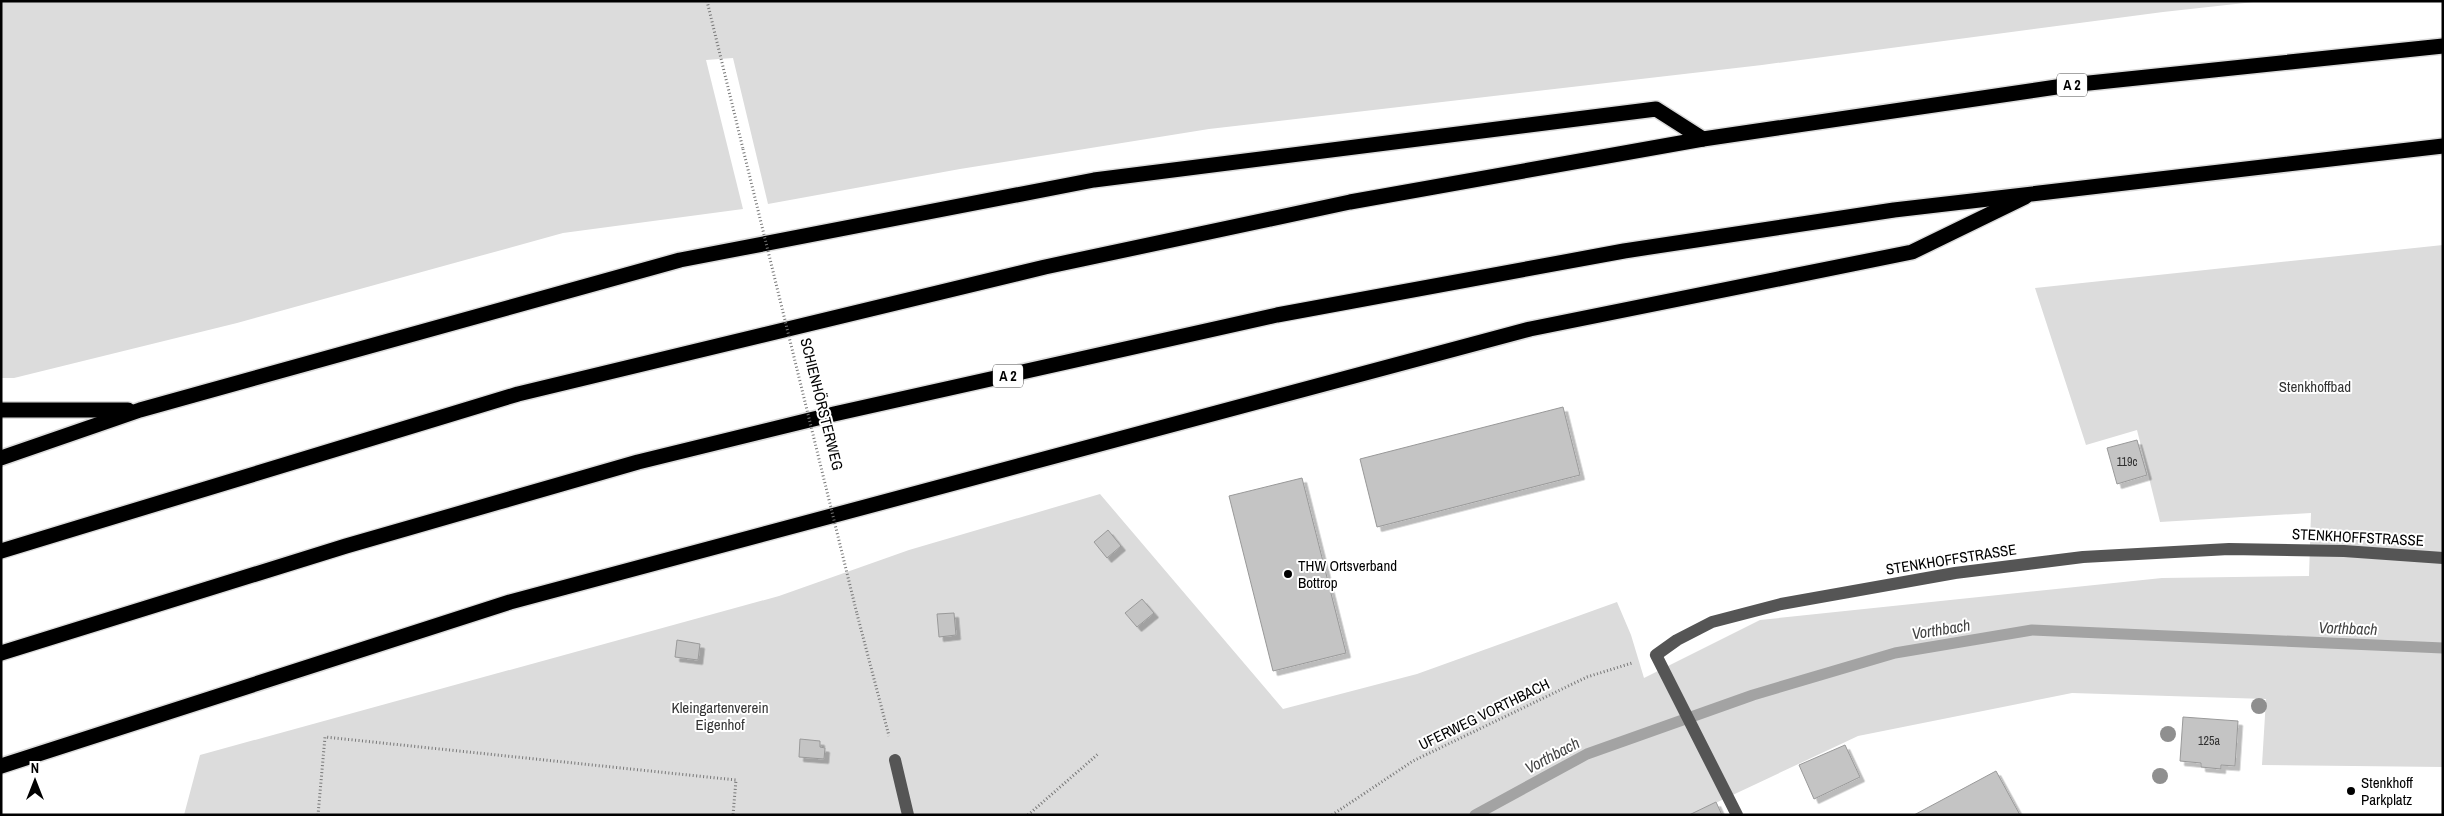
<svg xmlns="http://www.w3.org/2000/svg" width="2444" height="816" font-family="'Archivo Narrow',sans-serif">
<style>
.green{fill:#dcdcdc}
.lines{fill:none;stroke-linecap:round;stroke-linejoin:round}
.stream{stroke:#a3a3a3;stroke-width:11}
.building{fill:#c4c4c4;stroke:#999;filter:url(#shadow)}
.highway-casing{stroke:#dbdbdb;stroke-width:18}
.path{stroke:#777;stroke-width:3;stroke-dasharray:1 2.5;stroke-linecap:butt}
.minor{stroke:#555;stroke-width:12}
.highway{stroke:#000;stroke-width:15}
.path-bridge{stroke:#777;stroke-width:3;stroke-dasharray:1 2.5;stroke-linecap:butt}
.tree{fill:#8f8f8f}
.poi-dot{fill:#000;stroke:#fff;stroke-width:2}
.labels{text-anchor:middle;dominant-baseline:central;stroke-width:4;stroke-linejoin:round;paint-order:stroke}
.number-label{font-size:12px;fill:#313131}
.shield{fill:#fff;stroke:#4c4c4c;stroke-width:1}
.shield-label{font-size:14px;font-weight:bold;fill:#000}
.park-label{font-size:15px;fill:#333;stroke:#fff}
.street-label{font-size:15px;fill:#000;stroke:#fff}
.poi-label{font-size:15px;fill:#000;stroke:#fff;text-anchor:start}
.water-label{font-size:16px;font-style:italic;fill:#444;stroke:#fff}
</style>
<defs>
<filter id="shadow"><feDropShadow dx="4.5" dy="4.5" stdDeviation="0" flood-color="#0004"/></filter>
</defs>
<rect width="100%" height="100%" fill="#fff"/>
<g class="green">
<polygon points="1,1 2263,1 2163,12 1762,65 1209,129 960,169 768,204 733,58 706,60 743,209 563,233 237,323 14,378 1,378"/>
<polygon points="2443,245 2443,767 2262,765 2266,699 2072,693 1858,736 1690,815 184,815 200,755 779,596 909,550 1100,494 1283,709 1417,674 1617,602 1631,635 1644,678 1760,620 2162,578 2309,576 2311,513 2160,522 2137,430 2086,445 2035,288"/>
</g>
<g class="lines">
<polyline class="stream" points="1475,815 1587,754 1753,695 1895,653 2032,630 2443,648"/>
</g>
<g class="building">
<polygon points="1563,407 1580,475 1377,527 1360,459"/>
<polygon points="2137,440 2147,475 2117,484 2107,448"/>
<polygon points="1302,478 1346,653 1273,671 1229,496"/>
<polygon points="1108,530 1121,546 1107,558 1094,542"/>
<polygon points="1142,599 1154,613 1137,627 1125,613"/>
<polygon points="954,613 956,635 939,637 937,614"/>
<polygon points="677,640 700,644 698,660 675,657"/>
<polygon points="2183,717 2238,721 2235,766 2221,765 2221,769 2201,767 2201,763 2180,761"/>
<polygon points="800,739 820,741 820,747 825,748 824,759 799,757"/>
<polygon points="1845,745 1860,777 1814,799 1799,765"/>
<polygon points="1996,771 2020,815 1914,815"/>
<polygon points="1716,802 1722,815 1689,815"/>
</g>
<g class="lines">
<defs>
<g id="highway">
<polyline points="1,410 128,410"/>
<polyline points="1,458 140,410 680,260 1094,180 1656,109 1703,139"/>
<polyline points="1,551 518,394 1045,267 1350,202 1703,139 2070,85 2443,46"/>
<polyline points="1,653 346,546 638,462 834,414 1277,315 1624,251 1894,210 2443,146"/>
<polyline points="1,766 510,602 1530,329 1912,252 2025,197"/>
</g>
</defs>
<use href="#highway" class="highway-casing"/>
<g class="path">
<polyline points="707,1 743,149"/>
<polyline points="857,614 889,736"/>
<polyline points="318,815 325,737 736,780 733,815"/>
<polyline points="1028,815 1098,754"/>
<polyline points="1332,815 1413,761 1587,677 1632,663"/>
</g>
<g class="minor">
<polyline points="895,760 908,815"/>
<polyline points="1737,815 1656,655 1677,640 1712,622 1781,604 1955,573 2083,557 2229,549 2344,551 2443,558"/>
</g>
<use href="#highway" class="highway"/>
<polyline class="path-bridge" points="743,149 857,614"/>
</g>
<g class="tree">
<circle cx="2259" cy="706" r="8"/>
<circle cx="2168" cy="734" r="8"/>
<circle cx="2160" cy="776" r="8"/>
</g>
<g class="poi-dot">
<circle cx="1288" cy="574" r="5"/>
<circle cx="2351" cy="791" r="5"/>
</g>
<g class="labels">
<g class="number-label">
<text x="2127" y="462">119c</text>
<text x="2209" y="741">125a</text>
</g>
<g class="shield">
<rect x="2057" y="73.5" width="30" height="23" rx="4"/>
<rect x="993" y="364.5" width="30" height="23" rx="4"/>
</g>
<g class="shield-label">
<text x="2072" y="85">A 2</text>
<text x="1008" y="376">A 2</text>
</g>
<g class="park-label">
<text x="2315" y="386">Stenkhoffbad</text>
<text x="720" y="707">Kleingartenverein<tspan x="720" dy="17">Eigenhof</tspan></text>
</g>
<g class="street-label">
<text transform="translate(822 404) rotate(76)">SCHIENHÖRSTERWEG</text>
<text transform="translate(2358 537) rotate(3)">STENKHOFFSTRASSE</text>
<text transform="translate(1951 559) rotate(-9)">STENKHOFFSTRASSE</text>
<text transform="translate(1484 714) rotate(-26)">UFERWEG VORTHBACH</text>
</g>
<g class="poi-label">
<text x="1298" y="565">THW Ortsverband<tspan x="1298" dy="17">Bottrop</tspan></text>
<text x="2361" y="782">Stenkhoff<tspan x="2361" dy="17">Parkplatz</tspan></text>
</g>
<g class="water-label">
<text transform="translate(2348 628) rotate(2)">Vorthbach</text>
<text transform="translate(1941 629) rotate(-9)">Vorthbach</text>
<text transform="translate(1552 755) rotate(-28)">Vorthbach</text>
</g>
</g>
<rect width="2444" height="816" fill="none" stroke="#000000" stroke-width="5"/>
<g transform="translate(35 781)" stroke="#ffffff" stroke-width="4" paint-order="stroke">
<path d="M0-4L9 19L0 12L-9 19Z" fill="#000000"/>
<text y="-8" font-size="14" font-weight="bold" text-anchor="middle" fill="#000000">N</text>
</g>
</svg>
